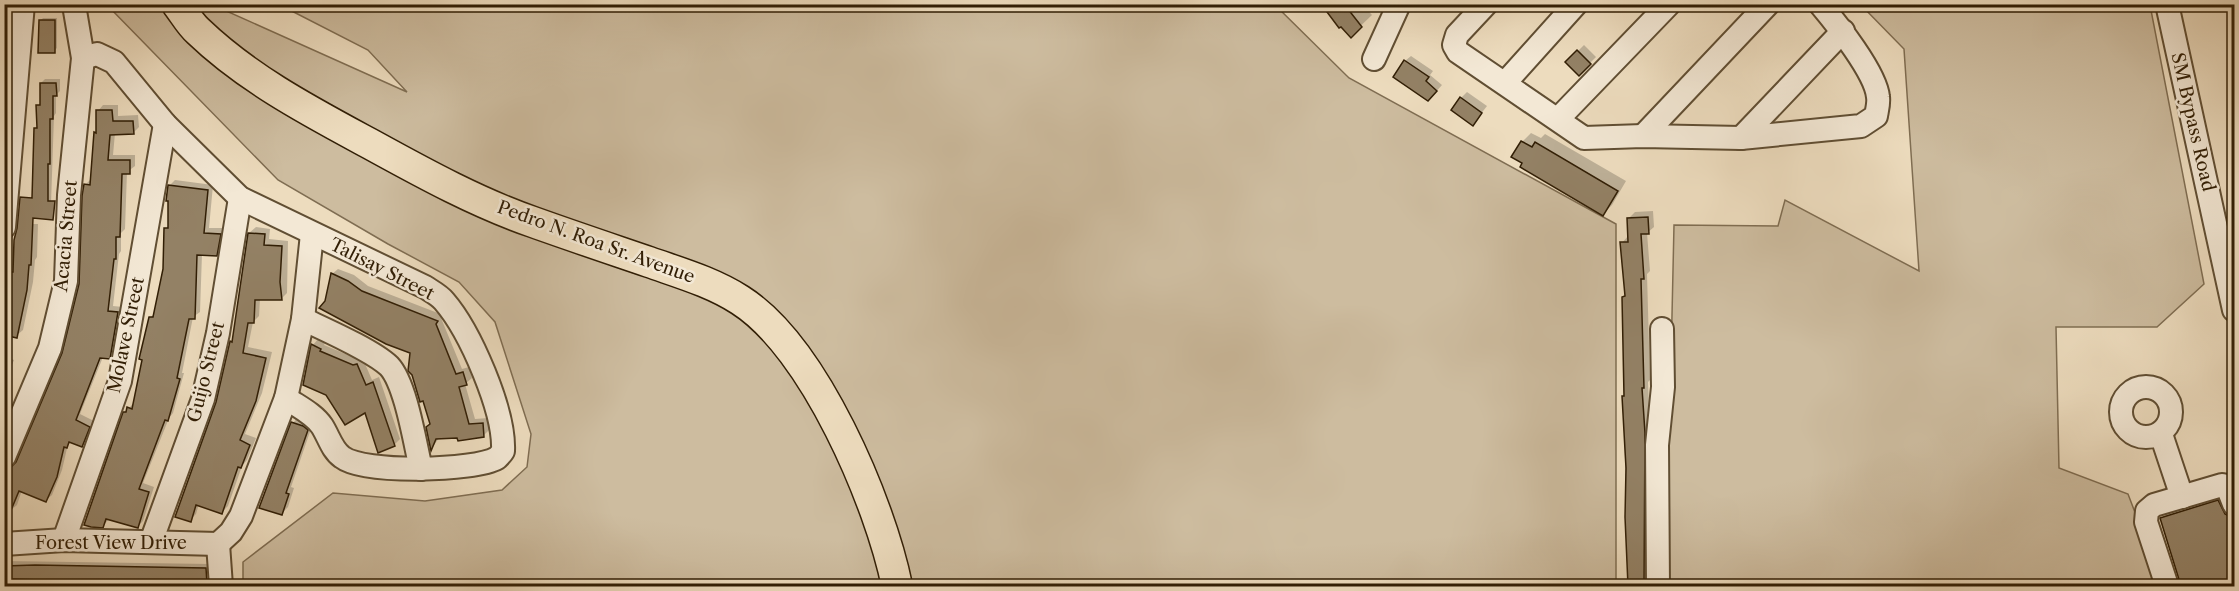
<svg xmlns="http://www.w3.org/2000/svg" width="2239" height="591" font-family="'Libre Caslon Text',serif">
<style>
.green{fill:#cdbc9f;stroke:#7f6d52;stroke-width:1.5}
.shadow{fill:#0003}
.building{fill:#938165;stroke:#311e05;stroke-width:1.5}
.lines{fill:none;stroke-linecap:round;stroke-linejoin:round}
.minor-casing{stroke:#604e33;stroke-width:26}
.major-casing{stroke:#311e05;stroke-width:33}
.minor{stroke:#f3e8d5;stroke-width:22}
.major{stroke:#eddcbe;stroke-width:30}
.labels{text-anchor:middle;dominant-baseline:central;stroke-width:5;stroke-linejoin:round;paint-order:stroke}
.street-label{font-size:18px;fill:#311e05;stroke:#f3e8d5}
</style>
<rect width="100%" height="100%" fill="#eddcbe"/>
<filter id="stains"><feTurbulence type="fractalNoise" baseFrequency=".00333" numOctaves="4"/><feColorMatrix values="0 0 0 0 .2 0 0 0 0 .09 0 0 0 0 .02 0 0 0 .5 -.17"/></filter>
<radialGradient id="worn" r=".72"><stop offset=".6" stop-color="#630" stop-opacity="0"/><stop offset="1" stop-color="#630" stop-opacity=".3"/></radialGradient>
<g class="green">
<polygon points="107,5 154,5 159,10 188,5 213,5 407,92 368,50 280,5 1275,5 1349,78 1616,224 1616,586 243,586 243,562 333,493 425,501 502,490 527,467 531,434 495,322 459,282 388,244 278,180"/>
<polygon points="1861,5 2150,5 2204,284 2157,327 2056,327 2059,468 2128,494 2163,586 1666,586 1674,225 1778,226 1785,200 1919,271 1904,49"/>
</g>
<g class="shadow">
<polygon points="4,4 11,4 8,46 4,49"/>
<polygon points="1323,4 1362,4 1372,15 1351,35"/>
<polygon points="43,18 57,18 57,48 54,51 40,21"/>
<polygon points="1584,45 1596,57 1579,74 1567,62"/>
<polygon points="1411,56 1433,71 1430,75 1442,85 1434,94 1405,61"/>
<polygon points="45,79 60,79 60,91 56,95 56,113 54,116 51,204 33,207 33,172 35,170 36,128 38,126 38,106 42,102 41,83"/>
<polygon points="1467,92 1487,106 1473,124 1461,98"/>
<polygon points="103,105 118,105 118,116 138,115 139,127 133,133 115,133 113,155 135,155 135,166 127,172 125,229 121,233 121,251 119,254 113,306 123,307 115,352 110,357 103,357 80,414 94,421 88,440 82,446 72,441 68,444 62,470 52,495 46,500 22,490 17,505 11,510 4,508 18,462 65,352 81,284 85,185 91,179 95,133 98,131 98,111"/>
<polygon points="1531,133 1541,138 1545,134 1626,181 1612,205 1603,214 1522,142"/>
<polygon points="175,180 213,185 209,228 225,228 222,248 216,254 202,254 200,312 193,317 182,373 184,373 173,413 169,418 143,483 154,487 143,521 137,527 109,519 103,526 125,413 135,401 151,317 155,313 164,269 166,229 169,225 169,186"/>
<polygon points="1653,211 1654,227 1647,233 1650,271 1647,274 1650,380 1648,382 1650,426 1651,586 1629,586 1623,396 1625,395 1623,297 1626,294 1622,243 1628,236 1629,218 1635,212"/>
<polygon points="25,224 38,224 37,257 35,260 33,282 23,330 16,336 7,296 10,294 12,273 15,270"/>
<polygon points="256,227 270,229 269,239 288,241 287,293 281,299 260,299 259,316 253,322 248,347 272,352 262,393 245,434 256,438 247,460 242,466 228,506 222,512 199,504 196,514 190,520 231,342 234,340 249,233"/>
<polygon points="338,269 354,275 368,286 443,315 441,318 462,369 469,367 472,378 465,384 475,419 488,418 489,430 483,436 439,438 432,448 431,424 412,352 326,302 332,274"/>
<polygon points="318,339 325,343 324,345 360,360 363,359 372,380 379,377 400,439 394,445 313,345"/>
<polygon points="4,356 14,360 4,385"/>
<polygon points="299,416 313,423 291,487 294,488 288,507 282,513 293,423"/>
<polygon points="2224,495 2234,510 2234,586 2183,586 2162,518 2168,512"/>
<polygon points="4,561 211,564 214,586 4,586"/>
</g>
<g class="building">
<polygon points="1321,4 1344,4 1362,27 1351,38 1341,27 1339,28"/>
<polygon points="39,20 55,20 55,53 38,53"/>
<polygon points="1577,50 1591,64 1579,76 1565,62"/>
<polygon points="1404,60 1429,77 1426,81 1437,91 1428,101 1393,77"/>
<polygon points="40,83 56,83 57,96 53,96 53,119 50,119 50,164 48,164 48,201 55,201 53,220 33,218 31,265 29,265 27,290 17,338 4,335 4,295 8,296 10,272 13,272 14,240 17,228 20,197 32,198 34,128 37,128 36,105 40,105"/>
<polygon points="1460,97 1482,113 1473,126 1451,110"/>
<polygon points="96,110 112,110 113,121 133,121 134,134 110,135 108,160 130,160 130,174 122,174 120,237 116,237 116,259 114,259 108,311 118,312 110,359 100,358 76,420 90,427 82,447 69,442 67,448 64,447 57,477 46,502 19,491 4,527 4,481 9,469 16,462 62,353 79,284 82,196 84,184 90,185 94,132 96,133"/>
<polygon points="1521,141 1532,147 1535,142 1618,191 1603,216 1520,167 1522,163 1511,157"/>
<polygon points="168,185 208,190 204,233 221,234 217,256 197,255 195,319 189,319 177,378 180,379 168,421 165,420 139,489 149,492 138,528 106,519 103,528 91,527 84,525 123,412 126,412 127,407 132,409 142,360 139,359 149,317 153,317 163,269 164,228 168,228 168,201 166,201"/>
<polygon points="1648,217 1649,234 1641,234 1644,279 1641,279 1644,388 1642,388 1645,433 1644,586 1628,586 1625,517 1626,468 1622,396 1624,396 1622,297 1625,296 1620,242 1628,242 1627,218"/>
<polygon points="248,233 265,234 264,245 282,246 280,282 282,300 255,300 254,323 248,323 243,353 266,358 256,401 240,440 250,445 241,468 238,467 222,514 196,505 191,522 175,517 216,402 230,341 232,342"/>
<polygon points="331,273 348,281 362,291 438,321 436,324 456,374 463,372 467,385 459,387 469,424 483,423 484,437 458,441 457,438 436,439 431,451 426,427 430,424 423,401 420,402 412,375 408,371 410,353 386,344 319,308 325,301"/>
<polygon points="311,344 321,349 320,351 353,365 357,364 366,385 373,382 395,446 378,453 365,413 345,425 326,395 303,385"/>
<polygon points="291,422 303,426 308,430 286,493 289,494 282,515 259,508"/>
<polygon points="2218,500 2225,514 2235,519 2235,586 2219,586 2217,581 2201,586 2181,586 2160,518"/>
<polygon points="35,565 206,568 207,584 4,579 4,566"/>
</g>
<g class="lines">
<defs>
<g id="minor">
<path d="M1486,4L1457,35L1454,45L1458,52L1584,138L1643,136L1741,138L1861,126L1876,116C1877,110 1879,103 1878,97C1876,73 1836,23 1820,4"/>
<polyline points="2167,4 2234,310"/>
<path d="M83,58L97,54L114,62L165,124L240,198L425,287C431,291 439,295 444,301C470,331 505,411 503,451C502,453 499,456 497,458C475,471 364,474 342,457C332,450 329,437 322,426C314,414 299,407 286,398"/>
<polyline points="1374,59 1399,4"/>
<polyline points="1505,83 1576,4"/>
<polyline points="1558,119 1669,4"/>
<polyline points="1643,136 1768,4"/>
<polyline points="1741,138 1843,31"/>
<polyline points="4,227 23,4"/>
<path d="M303,319C326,330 372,350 389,366C406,384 415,444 421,469"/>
<circle cx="2146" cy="412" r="25"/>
<polyline points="2161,434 2182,497"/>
<polyline points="4,457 50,348 66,281 69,195 83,58 74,5"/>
<polyline points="64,540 120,381 165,124"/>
<polyline points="151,542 203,399 218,333 240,198"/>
<polyline points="4,544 64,540 218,544"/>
<polyline points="218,544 231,532 241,516 286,398 303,319 312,234"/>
<polyline points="218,544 221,586"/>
<polyline points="1658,586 1657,445 1663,387 1662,329"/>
<polyline points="2167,586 2146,522 2147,511 2154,505 2222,485 2227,486 2234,504"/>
</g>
<path id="major" d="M177,4C184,13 190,24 198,31C249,80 313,113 374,146C425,174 478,203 533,222C572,236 611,249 649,262C680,273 712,282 740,300C814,347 880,502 897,586"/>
</defs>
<use href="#minor" class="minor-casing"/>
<use href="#major" class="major-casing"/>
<use href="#minor" class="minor"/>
<use href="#major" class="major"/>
</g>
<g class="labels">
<g class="street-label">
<text transform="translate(2193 122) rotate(77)">SM Bypass Road</text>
<text transform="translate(66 236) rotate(-85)">Acacia Street</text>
<text transform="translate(596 242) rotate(20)">Pedro N. Roa Sr. Avenue</text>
<text transform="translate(382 269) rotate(27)">Talisay Street</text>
<text transform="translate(126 335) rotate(-78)">Molave Street</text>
<text transform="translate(206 372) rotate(-76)">Guijo Street</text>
<text x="111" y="543">Forest View Drive</text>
</g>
</g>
<rect width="2239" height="591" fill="none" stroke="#eddcbe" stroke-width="24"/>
<rect x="6" y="6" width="2227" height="579" fill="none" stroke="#311e05" stroke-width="3"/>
<rect x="12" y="12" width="2215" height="567" fill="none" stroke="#311e05" stroke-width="1.5"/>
<rect width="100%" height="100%" filter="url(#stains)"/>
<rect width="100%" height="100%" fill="url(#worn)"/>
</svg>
